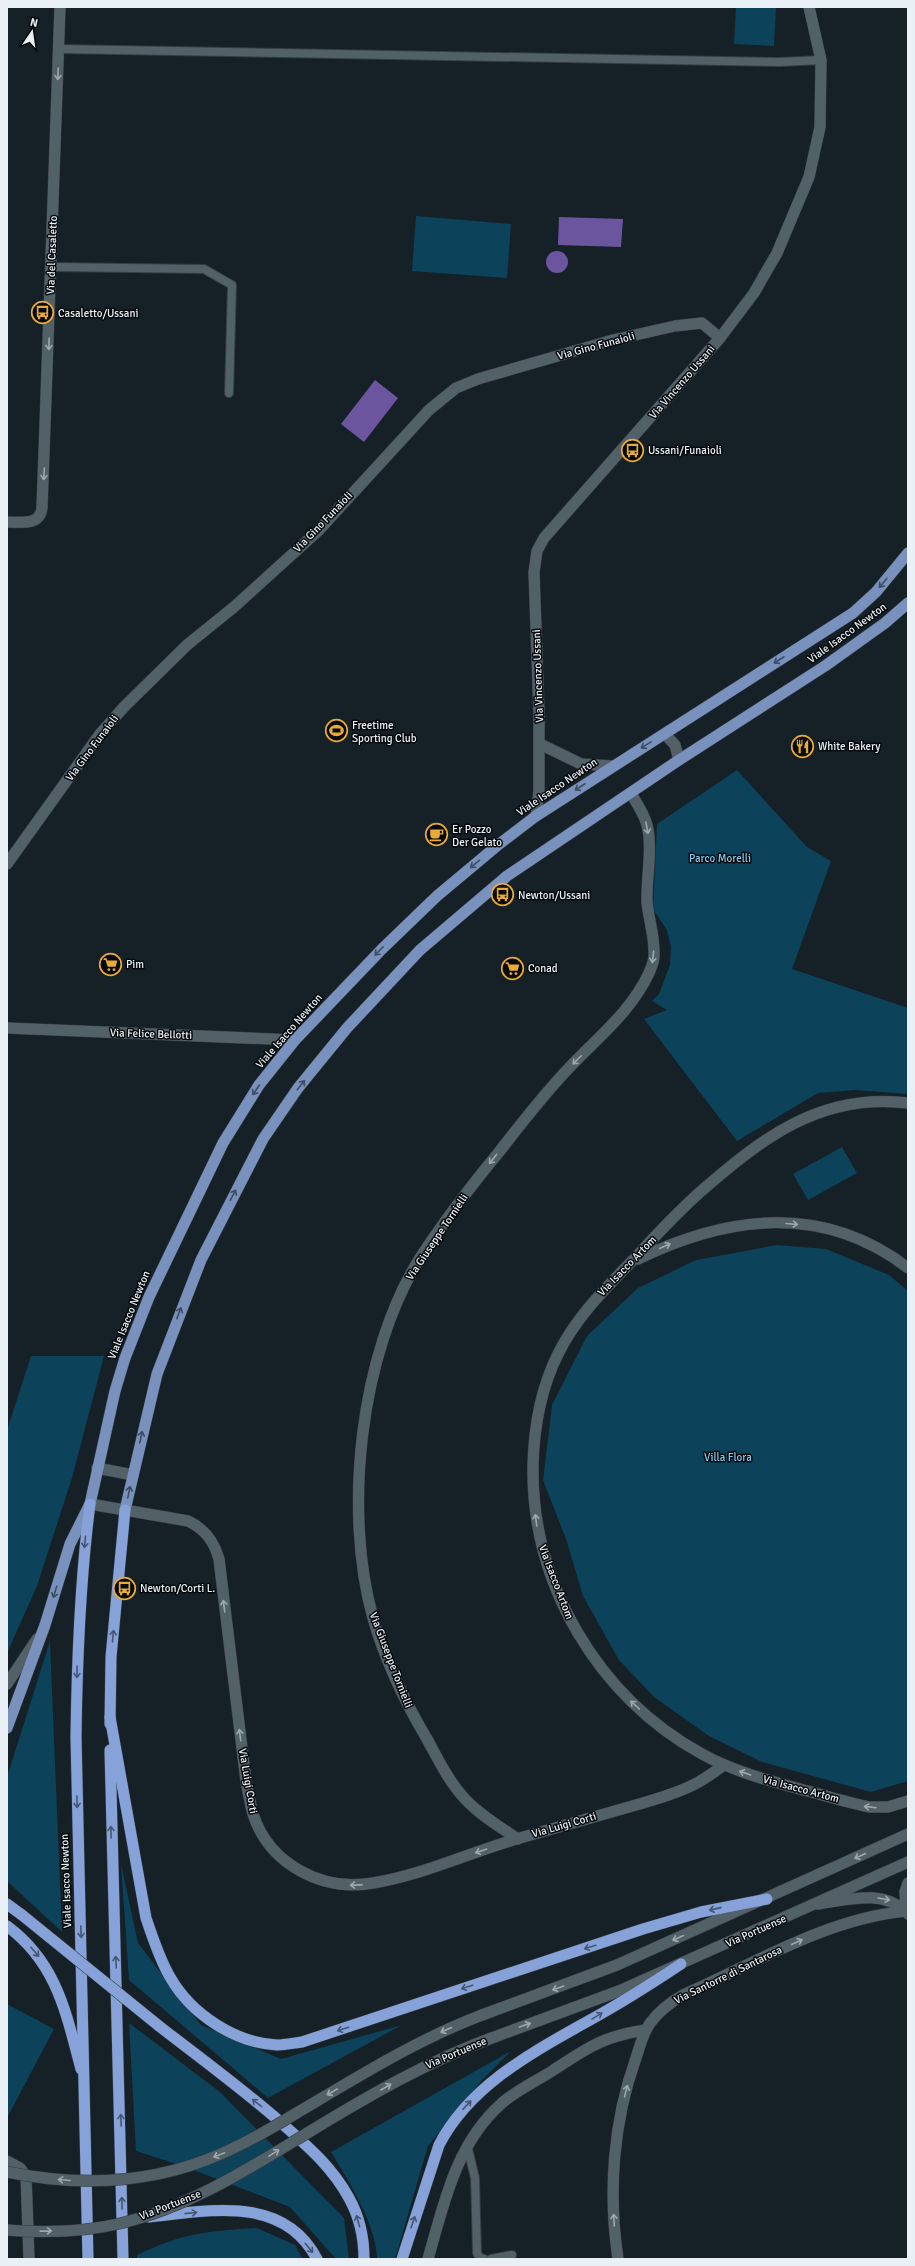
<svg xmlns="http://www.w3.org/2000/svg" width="915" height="2266" font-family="Signika,sans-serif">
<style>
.green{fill:#0c425a}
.water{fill:#6b559e}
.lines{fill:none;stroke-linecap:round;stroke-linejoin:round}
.service-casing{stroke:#353d43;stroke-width:10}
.minor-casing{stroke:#353d43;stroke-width:12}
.tertiary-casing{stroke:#353d43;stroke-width:12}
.secondary-casing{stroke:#353d43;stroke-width:12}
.primary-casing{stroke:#353d43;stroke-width:12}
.trunk-casing{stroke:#353d43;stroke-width:12}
.service{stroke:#526068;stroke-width:8}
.minor{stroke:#526068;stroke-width:11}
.tertiary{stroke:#526068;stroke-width:11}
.secondary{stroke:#526068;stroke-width:11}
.primary{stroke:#7991bd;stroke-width:11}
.trunk{stroke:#86a2d9;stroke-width:11}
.secondary-bridge-casing{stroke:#353d43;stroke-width:12;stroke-linecap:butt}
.trunk-bridge-casing{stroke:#353d43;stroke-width:12;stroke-linecap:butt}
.secondary-bridge{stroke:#526068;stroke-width:11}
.trunk-bridge{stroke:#86a2d9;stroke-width:11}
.oneway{stroke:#9ea8af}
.oneway2{stroke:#3f4d64}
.oneway3{stroke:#465672}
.labels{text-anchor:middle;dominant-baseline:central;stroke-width:3;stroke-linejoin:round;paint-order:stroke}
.street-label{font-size:11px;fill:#e9f1f6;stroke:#05090c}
.poi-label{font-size:11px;fill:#e9f1f6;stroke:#05090c;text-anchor:start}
.park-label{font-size:11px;fill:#88caf0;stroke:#05090c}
</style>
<rect width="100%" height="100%" fill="#152027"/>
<g class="green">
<polygon points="736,7 776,7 774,46 734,44"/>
<polygon points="416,216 511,224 507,278 412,271"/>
<polygon points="737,770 807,847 831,861 792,969 908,1008 908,1094 855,1090 818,1093 737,1141 644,1019 667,1010 652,1001 659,994 670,965 671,947 667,930 653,909 657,824"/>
<polygon points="842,1147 857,1173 808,1200 793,1174"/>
<polygon points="777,1245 826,1249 889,1275 908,1291 908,1781 871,1792 762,1762 709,1736 654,1697 619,1660 583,1596 566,1539 543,1480 552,1405 587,1336 638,1288 696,1260"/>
<polygon points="31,1356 104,1356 72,1478 37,1586 7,1653 7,1430"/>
<polygon points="50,1641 62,1932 7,1881 7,1777"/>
<polygon points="121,1864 138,1943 201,2025 281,2059 402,2025 268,2098 129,1980"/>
<polygon points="7,2004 54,2029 7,2118"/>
<polygon points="129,2023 220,2092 344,2218 349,2259 336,2259 290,2207 186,2167 136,2151"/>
<path d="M511,2051L483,2079L428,2146L395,2259H377C377,2226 348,2180 331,2152Z"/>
<path d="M257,2228L295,2245L303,2259H137V2255C183,2233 208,2231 257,2228Z"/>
</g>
<g class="water">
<polygon points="559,217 623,219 621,247 558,245"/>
<circle cx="557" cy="262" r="11"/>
<polygon points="375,380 398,398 364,442 341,424"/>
</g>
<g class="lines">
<defs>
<g id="service">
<polyline points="59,49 780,62 821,60"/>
<polyline points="52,267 204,269 232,285 229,393"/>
<polyline points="467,2145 475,2178 477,2253 480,2258 484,2259"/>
<polyline points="491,2259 512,2255"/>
</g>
<g id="minor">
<polyline points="665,734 675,745 679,760"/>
<polyline points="540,744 581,764 613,766"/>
<polyline points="536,816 539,791 539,713 534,572 537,551 544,538 720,338 754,293 777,253 809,177 820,127 821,60 809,7"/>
<polyline points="7,864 100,734 124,707 187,645 234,607 319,530 429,410 456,388 478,379 613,340 675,326 702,323 720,338"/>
<polyline points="7,1028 295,1040"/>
<path d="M908,1103C820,1092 761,1139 699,1193C677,1213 657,1234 637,1256C608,1286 577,1315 558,1354C541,1388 534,1427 533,1465C531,1584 598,1697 702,1754C733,1771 766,1780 800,1789C823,1795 846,1802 869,1807H888L908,1801"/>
<path d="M638,1259C729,1215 823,1203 908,1268"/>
<polyline points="97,1468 133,1475"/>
<path d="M90,1504L188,1521C205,1529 214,1541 219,1559L246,1781C248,1792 250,1803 253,1814C269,1864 322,1892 373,1883C423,1875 471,1852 520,1838C554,1828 588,1819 622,1809C646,1802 671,1796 693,1785C704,1780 714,1772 724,1765"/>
<polyline points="7,1684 37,1639"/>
<path d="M518,1839C500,1827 480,1815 465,1799C449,1782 438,1759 427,1739C405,1702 385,1660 373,1618C343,1511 360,1353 420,1258C444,1221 471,1186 499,1152C521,1124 543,1095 568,1069C596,1039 631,1012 649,973C651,968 654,962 654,956C655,938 649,920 647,903C646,878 653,849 647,825C644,813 636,803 631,793"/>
<path d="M817,1904C848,1900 880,1889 906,1911L905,1892L908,1883"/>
<polyline points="7,2161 20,2168 26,2176 29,2259"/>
<path d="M428,2259C444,2203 456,2144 501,2104C515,2091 535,2082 552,2071C587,2048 603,2036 646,2030"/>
<path d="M618,2259C608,2192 613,2122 636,2058C640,2046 643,2032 651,2022C660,2010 671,2002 683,1995C756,1963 826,1919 906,1911L908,1914"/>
</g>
<path id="tertiary" d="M7,522C21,522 40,526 42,508L60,7"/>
<g id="secondary">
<polyline points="482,2015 617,1965 908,1834"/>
<polyline points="489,2039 619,1991 908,1862"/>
</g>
<g id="primary">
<polyline points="125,1510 157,1374 201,1260 263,1139 298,1088 347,1028 420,950 507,876 679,760 825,666 885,623 908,603"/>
<polyline points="7,1728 45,1625 70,1544 90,1504 115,1391 125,1358 149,1297 223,1143 259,1085 295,1040 382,949 437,896 498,845 536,816 853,613 876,592 908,553"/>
</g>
<g id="trunk">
<path d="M110,1717L146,1918C153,1938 159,1958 170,1977C191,2014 235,2043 277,2045C285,2045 294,2043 302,2042L643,1929L701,1912L767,1899"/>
<polyline points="110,1724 111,1657 125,1510"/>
<polyline points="110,1750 123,2259"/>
<polyline points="7,1904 22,1915"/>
<path d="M7,1926C57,1963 66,2013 81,2069"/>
<path d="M159,2026C199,2057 240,2087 278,2120C305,2144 331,2165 349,2198C359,2216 364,2238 364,2259"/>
<path d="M149,2217C208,2211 283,2194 317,2259"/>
<path d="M88,2259L76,1737C77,1659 80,1581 90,1504"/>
<path d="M402,2259L439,2145C470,2085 533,2052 590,2020C621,2003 651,1984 681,1964"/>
</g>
</defs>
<use href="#service" class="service-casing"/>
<use href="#minor" class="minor-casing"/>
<use href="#tertiary" class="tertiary-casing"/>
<use href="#secondary" class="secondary-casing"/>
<use href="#primary" class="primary-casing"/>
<use href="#trunk" class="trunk-casing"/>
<use href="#service" class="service"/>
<use href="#minor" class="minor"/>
<use href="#tertiary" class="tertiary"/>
<use href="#secondary" class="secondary"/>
<use href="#primary" class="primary"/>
<use href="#trunk" class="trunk"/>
<defs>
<g id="secondary-bridge">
<path d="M7,2172C80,2187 154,2184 223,2153C248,2142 272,2128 295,2114C356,2078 416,2040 482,2015"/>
<path d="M7,2230C45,2233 85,2232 122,2223C192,2206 253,2166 314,2129C370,2095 427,2062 489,2039"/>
</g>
<polyline id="trunk-bridge" points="22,1915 159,2026"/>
</defs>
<use href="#secondary-bridge" class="secondary-bridge-casing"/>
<use href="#trunk-bridge" class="trunk-bridge-casing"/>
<use href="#secondary-bridge" class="secondary-bridge"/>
<use href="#trunk-bridge" class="trunk-bridge"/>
</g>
<defs><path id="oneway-shaft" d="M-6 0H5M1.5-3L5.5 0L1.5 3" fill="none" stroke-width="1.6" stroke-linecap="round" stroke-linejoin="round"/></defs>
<g class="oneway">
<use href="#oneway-shaft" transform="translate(58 74) rotate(92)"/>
<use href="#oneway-shaft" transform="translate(49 344) rotate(92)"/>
<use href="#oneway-shaft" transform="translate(44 474) rotate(93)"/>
<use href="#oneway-shaft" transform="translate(647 828) rotate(79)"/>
<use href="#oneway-shaft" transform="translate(653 957) rotate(96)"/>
<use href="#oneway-shaft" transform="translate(577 1060) rotate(135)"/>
<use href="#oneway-shaft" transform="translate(493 1159) rotate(128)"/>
<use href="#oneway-shaft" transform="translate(792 1224) rotate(5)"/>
<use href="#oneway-shaft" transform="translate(665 1246) rotate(-24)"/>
<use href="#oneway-shaft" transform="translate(536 1520) rotate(-97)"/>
<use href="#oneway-shaft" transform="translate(224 1606) rotate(-97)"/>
<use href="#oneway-shaft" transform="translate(635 1705) rotate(-138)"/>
<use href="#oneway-shaft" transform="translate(240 1735) rotate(-97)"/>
<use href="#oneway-shaft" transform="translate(745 1773) rotate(-161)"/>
<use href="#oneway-shaft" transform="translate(870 1807) rotate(-173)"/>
<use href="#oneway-shaft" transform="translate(481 1851) rotate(161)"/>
<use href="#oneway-shaft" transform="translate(860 1856) rotate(155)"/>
<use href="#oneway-shaft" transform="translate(356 1885) rotate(179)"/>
<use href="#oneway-shaft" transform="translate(884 1899) rotate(10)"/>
<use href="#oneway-shaft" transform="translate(678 1938) rotate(156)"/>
<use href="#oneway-shaft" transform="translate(797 1942) rotate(-24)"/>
<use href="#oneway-shaft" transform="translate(558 1988) rotate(160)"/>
<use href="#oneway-shaft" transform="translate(525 2025) rotate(-19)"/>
<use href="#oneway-shaft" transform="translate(446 2030) rotate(156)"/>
<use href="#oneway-shaft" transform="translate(386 2087) rotate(-30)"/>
<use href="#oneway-shaft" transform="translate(626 2091) rotate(-76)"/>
<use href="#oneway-shaft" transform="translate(332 2092) rotate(150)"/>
<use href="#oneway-shaft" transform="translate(274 2153) rotate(-31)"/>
<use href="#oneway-shaft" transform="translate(219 2155) rotate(158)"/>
<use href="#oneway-shaft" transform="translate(64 2180) rotate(-175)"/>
<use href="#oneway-shaft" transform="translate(614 2220) rotate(-93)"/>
<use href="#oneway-shaft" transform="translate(46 2231) rotate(-1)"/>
</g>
<g class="oneway2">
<use href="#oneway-shaft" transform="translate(883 583) rotate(130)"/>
<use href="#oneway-shaft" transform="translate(779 660) rotate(147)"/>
<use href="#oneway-shaft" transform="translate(646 745) rotate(148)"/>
<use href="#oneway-shaft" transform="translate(580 787) rotate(147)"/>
<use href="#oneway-shaft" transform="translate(475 864) rotate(141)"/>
<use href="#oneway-shaft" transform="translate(379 951) rotate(135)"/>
<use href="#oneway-shaft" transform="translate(301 1085) rotate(-52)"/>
<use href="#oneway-shaft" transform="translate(256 1090) rotate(124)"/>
<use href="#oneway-shaft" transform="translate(233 1195) rotate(-62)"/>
<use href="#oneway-shaft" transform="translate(179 1313) rotate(-70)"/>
<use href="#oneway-shaft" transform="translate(141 1437) rotate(-78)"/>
<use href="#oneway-shaft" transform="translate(129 1492) rotate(-78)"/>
<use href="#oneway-shaft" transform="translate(55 1592) rotate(107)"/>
</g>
<g class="oneway3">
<use href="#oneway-shaft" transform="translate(85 1542) rotate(95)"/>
<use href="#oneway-shaft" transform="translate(113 1636) rotate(-85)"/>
<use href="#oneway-shaft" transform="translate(77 1672) rotate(91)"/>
<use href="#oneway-shaft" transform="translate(77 1802) rotate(89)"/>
<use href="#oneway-shaft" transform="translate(111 1832) rotate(-91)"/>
<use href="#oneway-shaft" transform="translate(715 1909) rotate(167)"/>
<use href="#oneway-shaft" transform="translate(81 1932) rotate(88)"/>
<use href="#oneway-shaft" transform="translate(590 1947) rotate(162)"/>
<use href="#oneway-shaft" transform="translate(35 1952) rotate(49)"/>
<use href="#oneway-shaft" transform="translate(116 1962) rotate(-92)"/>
<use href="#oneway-shaft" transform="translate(467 1987) rotate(162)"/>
<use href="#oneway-shaft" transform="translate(597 2016) rotate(-31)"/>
<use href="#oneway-shaft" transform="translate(343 2029) rotate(162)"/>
<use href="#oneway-shaft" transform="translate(257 2103) rotate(-142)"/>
<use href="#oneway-shaft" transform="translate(467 2105) rotate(-47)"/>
<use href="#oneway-shaft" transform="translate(121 2120) rotate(-92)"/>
<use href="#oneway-shaft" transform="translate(122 2203) rotate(-91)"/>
<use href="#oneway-shaft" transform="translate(191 2213) rotate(-6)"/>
<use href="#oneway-shaft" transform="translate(358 2221) rotate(-106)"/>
<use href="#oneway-shaft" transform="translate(413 2222) rotate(-71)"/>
<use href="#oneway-shaft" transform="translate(309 2248) rotate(51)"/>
</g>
<defs>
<symbol id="bus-ring" viewBox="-11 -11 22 22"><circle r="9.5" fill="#05090c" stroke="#e8ab37" stroke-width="1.5"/><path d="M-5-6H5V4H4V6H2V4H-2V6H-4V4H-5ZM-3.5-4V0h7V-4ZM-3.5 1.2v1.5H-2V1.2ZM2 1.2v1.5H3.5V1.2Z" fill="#e8ab37"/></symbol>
<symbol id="stadium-ring" viewBox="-11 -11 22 22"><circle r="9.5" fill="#05090c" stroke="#e8ab37" stroke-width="1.5"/><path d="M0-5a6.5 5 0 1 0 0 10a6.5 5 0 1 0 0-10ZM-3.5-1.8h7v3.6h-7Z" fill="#e8ab37"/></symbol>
<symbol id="restaurant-ring" viewBox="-11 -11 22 22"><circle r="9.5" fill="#05090c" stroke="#e8ab37" stroke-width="1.5"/><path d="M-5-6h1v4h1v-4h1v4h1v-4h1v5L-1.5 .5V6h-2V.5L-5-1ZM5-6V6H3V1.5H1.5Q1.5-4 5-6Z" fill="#e8ab37"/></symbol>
<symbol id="cafe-ring" viewBox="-11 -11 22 22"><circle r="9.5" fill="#05090c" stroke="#e8ab37" stroke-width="1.5"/><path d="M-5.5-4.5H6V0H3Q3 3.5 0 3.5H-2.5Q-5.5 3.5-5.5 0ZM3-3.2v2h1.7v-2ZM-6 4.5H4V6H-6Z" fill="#e8ab37"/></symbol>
<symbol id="supermarket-ring" viewBox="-11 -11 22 22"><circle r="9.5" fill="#05090c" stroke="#e8ab37" stroke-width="1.5"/><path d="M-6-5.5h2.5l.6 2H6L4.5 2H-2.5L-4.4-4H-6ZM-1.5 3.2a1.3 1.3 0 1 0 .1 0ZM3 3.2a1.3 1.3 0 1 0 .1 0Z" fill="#e8ab37"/></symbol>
</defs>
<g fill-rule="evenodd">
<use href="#bus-ring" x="30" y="300" width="25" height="25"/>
<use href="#bus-ring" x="620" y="438" width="25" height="25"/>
<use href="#stadium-ring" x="324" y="718" width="25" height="25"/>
<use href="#restaurant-ring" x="790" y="734" width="25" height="25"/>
<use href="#cafe-ring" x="424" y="822" width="25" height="25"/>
<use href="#bus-ring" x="490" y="882" width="25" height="25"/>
<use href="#supermarket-ring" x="98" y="952" width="25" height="25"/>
<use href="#supermarket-ring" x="500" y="956" width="25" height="25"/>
<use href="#bus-ring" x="112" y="1576" width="25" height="25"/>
</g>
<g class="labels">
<g class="street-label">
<text transform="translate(52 255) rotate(-88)">Via del Casaletto</text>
<text transform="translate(596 346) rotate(-15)">Via Gino Funaioli</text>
<text transform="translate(682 382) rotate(-49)">Via Vincenzo Ussani</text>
<text transform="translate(323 522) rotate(-46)">Via Gino Funaioli</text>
<text transform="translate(847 633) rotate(-36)">Viale Isacco Newton</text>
<text transform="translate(538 676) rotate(-92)">Via Vincenzo Ussani</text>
<text transform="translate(92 748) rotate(-53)">Via Gino Funaioli</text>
<text transform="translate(557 787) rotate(-34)">Viale Isacco Newton</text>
<text transform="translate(289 1031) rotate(-49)">Viale Isacco Newton</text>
<text transform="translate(151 1034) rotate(2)">Via Felice Bellotti</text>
<text transform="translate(437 1237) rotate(-56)">Via Giuseppe Tornielli</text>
<text transform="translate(627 1266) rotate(-46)">Via Isacco Artom</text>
<text transform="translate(129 1315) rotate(-68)">Viale Isacco Newton</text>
<text transform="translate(556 1582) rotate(69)">Via Isacco Artom</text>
<text transform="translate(391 1660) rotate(69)">Via Giuseppe Tornielli</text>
<text transform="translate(248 1781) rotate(80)">Via Luigi Corti</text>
<text transform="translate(801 1789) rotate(15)">Via Isacco Artom</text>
<text transform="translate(564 1825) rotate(-16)">Via Luigi Corti</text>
<text transform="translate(66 1881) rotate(-92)">Viale Isacco Newton</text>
<text transform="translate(756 1931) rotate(-24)">Via Portuense</text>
<text transform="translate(728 1975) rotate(-26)">Via Santorre di Santarosa</text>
<text transform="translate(456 2053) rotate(-23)">Via Portuense</text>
<text transform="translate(170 2205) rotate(-21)">Via Portuense</text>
</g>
<g class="poi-label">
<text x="58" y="313">Casaletto/Ussani</text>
<text x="648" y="450">Ussani/Funaioli</text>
<text x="352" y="725">Freetime<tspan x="352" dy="13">Sporting Club</tspan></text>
<text x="818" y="746">White Bakery</text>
<text x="452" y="829">Er Pozzo<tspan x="452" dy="13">Der Gelato</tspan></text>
<text x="518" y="895">Newton/Ussani</text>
<text x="126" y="964">Pim</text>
<text x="528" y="968">Conad</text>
<text x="140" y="1588">Newton/Corti L.</text>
</g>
<g class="park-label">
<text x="720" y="858">Parco Morelli</text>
<text x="728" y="1457">Villa Flora</text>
</g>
</g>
<rect width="915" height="2266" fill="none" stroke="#e9f1f6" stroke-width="16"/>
<g transform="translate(32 32) rotate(13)" stroke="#05090c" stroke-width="3" paint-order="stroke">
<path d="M0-3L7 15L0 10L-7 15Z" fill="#e9f1f6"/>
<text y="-6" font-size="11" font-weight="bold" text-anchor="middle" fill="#e9f1f6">N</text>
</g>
</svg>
